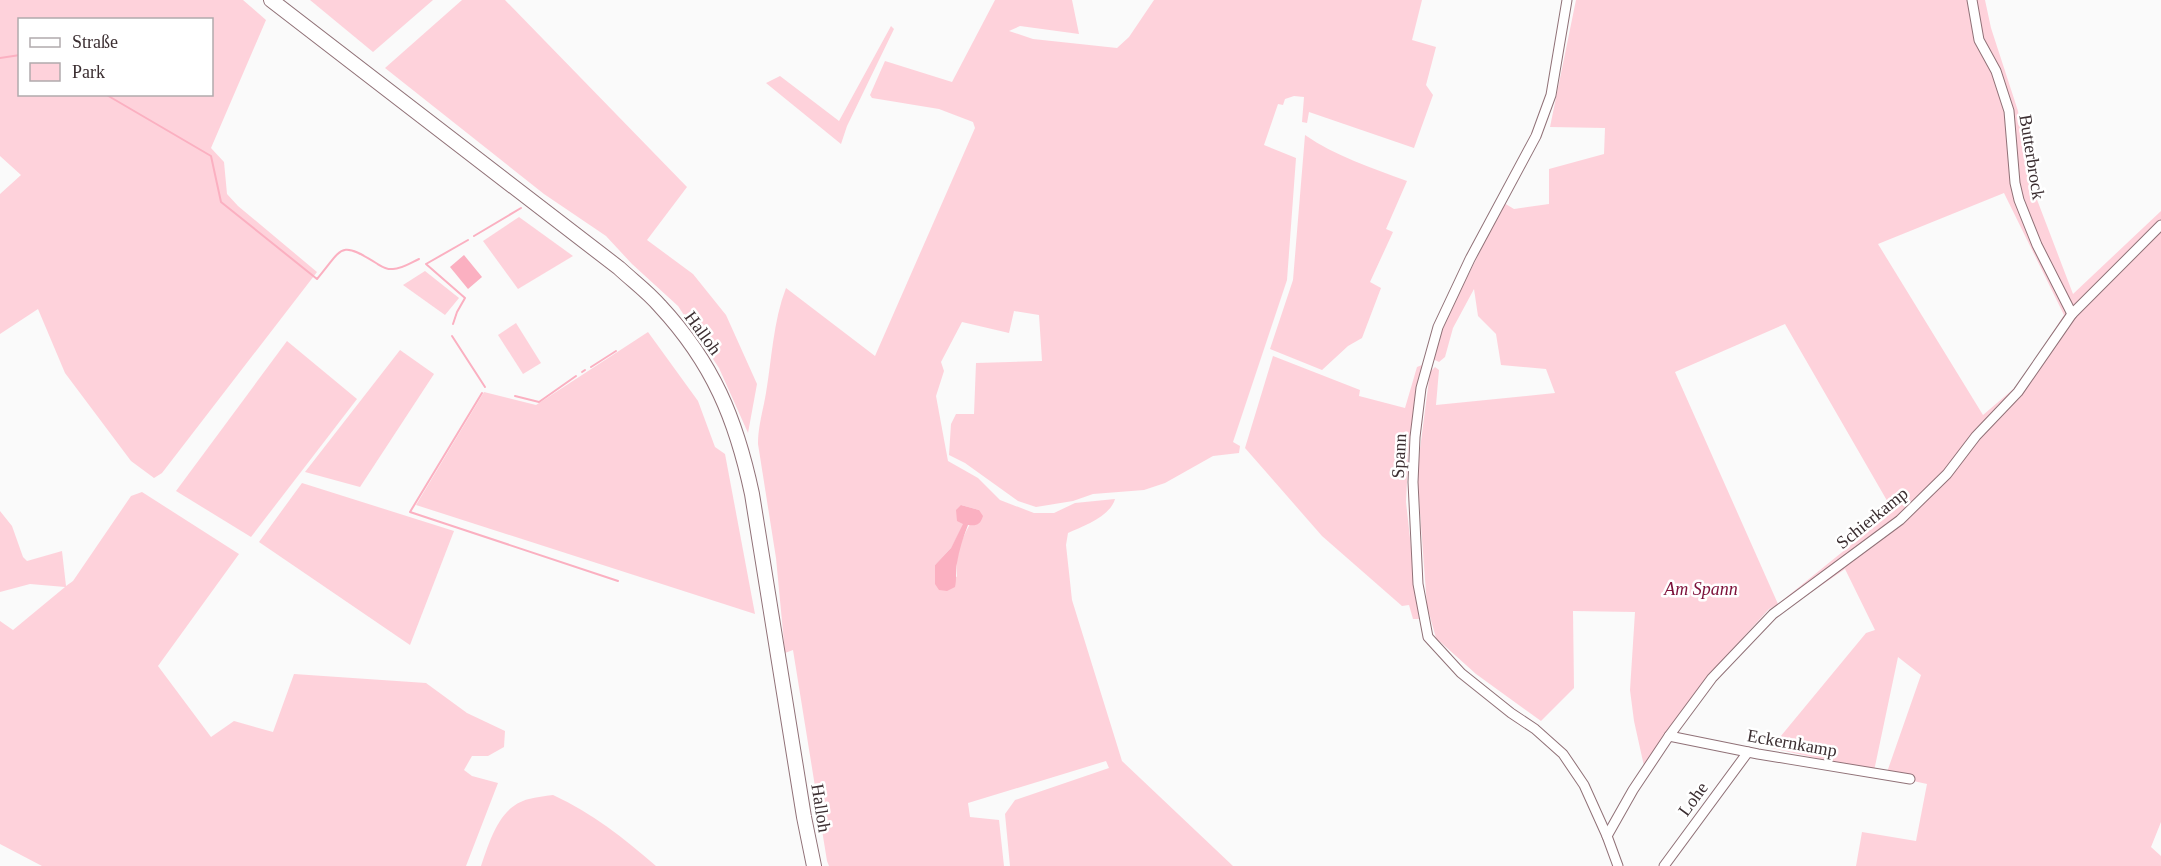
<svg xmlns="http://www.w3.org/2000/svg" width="2161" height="866" font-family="'Times New Roman',serif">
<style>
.green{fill:#fed2db;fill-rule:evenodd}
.water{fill:#fbb0c1}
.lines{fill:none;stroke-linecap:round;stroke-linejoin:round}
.stream{stroke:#fbb0c1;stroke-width:2}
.street-casing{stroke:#907177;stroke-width:11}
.secondary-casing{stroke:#907177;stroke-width:16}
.street{stroke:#fff;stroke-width:9}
.secondary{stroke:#fff;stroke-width:14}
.labels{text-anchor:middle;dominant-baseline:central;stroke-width:5;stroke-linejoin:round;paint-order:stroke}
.street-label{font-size:18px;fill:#3b2e31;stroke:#fff}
.park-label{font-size:18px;font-style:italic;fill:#7c113a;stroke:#fff}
</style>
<rect width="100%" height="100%" fill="#fafafa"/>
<g class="green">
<path d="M0,0H243L266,20L211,148L224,162L227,194L238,206L317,272L162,473L154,478L131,461L65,373L38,309L0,334V194L21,175L0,156ZM20,20H212V94H20Z"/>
<polygon points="310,0 433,0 373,52"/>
<polygon points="462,0 505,0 687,187 647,240 693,274 726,315 757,384 748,433 719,368 678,306 632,264 606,236 544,194 385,68"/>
<path d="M995,0H1072L1079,34L1020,26L1009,31L1033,39L1117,48L1129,37L1154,0H1422L1412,40L1436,47L1426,85L1433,95L1414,148L1309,112L1307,123L1302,122L1304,97L1294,96L1285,99L1283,105L1278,104L1264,145L1296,158L1287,280L1233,442L1240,446L1239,453L1213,456L1165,483L1144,490L1093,494L1073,501L1036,507L1018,501L965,463L949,455L951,424L956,414H974L976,363L1042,361L1039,315L1014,311L1009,333L962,322L941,362L944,371L936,396L948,461L978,478L1000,500L1034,513H1054L1075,503L1115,499C1110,517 1083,526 1068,533L1066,545L1072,600L1122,761L1233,866H1010L1005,814L1015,800L1109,768L1106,761L968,803L970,817L999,820L1004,866H829L827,861L793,650L785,653L776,558L758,444C758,426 763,411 766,393C772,358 773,322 786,288L875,356L975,128L973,122L939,109L872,98L870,95L885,61L952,82ZM961,505L979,510C965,530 954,552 957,577L935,565L951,548L964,524Z"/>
<path d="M1576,0H1985L1991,28L2018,111L2028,176L2073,294L2161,211V822L2151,847L2161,856V866H1856L1862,832L1916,841L1927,784L1886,775L1921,675L1898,657L1874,771L1771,748L1866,633L1875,630L1845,569L1774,618L1777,605L1769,609L1709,675L1644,766L1634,721L1630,690L1635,612L1573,611L1574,688L1541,721L1476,674L1436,638L1427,606L1417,472L1430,372L1435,367L1439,370L1436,405L1555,393L1546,369L1501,365L1496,334L1478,316L1474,289L1453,328L1445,357L1439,362L1433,359L1445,322L1504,203L1514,209L1549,204V169L1604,154L1605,128L1550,127ZM2004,193L2064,315L2018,385L1983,415L1878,244ZM1785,324L1893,511L1778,604L1675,372Z"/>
<polygon points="891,26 894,29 847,126 841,144 766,83 780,76 839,121"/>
<path d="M1305,135C1335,156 1372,168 1407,181L1386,229L1393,232L1370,282L1381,288L1362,338L1348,346L1322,370L1270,349L1293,280Z"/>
<polygon points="519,217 573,256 518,289 483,241"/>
<polygon points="425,271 459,298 445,315 403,285"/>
<polygon points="516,323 541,363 523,374 498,335"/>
<polygon points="648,332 698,401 715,447 725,454 755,614 416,505 484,392 536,405"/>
<polygon points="287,341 357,399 251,537 176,491"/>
<polygon points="400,350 434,374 360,487 305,472"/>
<polygon points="1273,356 1360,390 1359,396 1405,408 1417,367 1422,365 1409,441 1406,502 1419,619 1413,619 1409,605 1402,606 1322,536 1245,448"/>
<polygon points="302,483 454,531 410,645 259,542"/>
<polygon points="142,492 239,554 158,666 211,737 234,721 273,732 294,674 426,683 467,713 505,731 504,747 488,756 472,756 464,770 472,776 498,783 466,866 42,866 0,844 0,621 13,630 65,587 30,584 0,592 0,511 12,526 23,557 27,561 62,551 66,586 73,581 131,496"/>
<path d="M553,795C592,813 624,838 656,866H481C490,841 499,806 529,799C536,797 545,796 553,795Z"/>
</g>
<g class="water">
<polygon points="464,255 482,277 468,289 450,267"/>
<path d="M961,505L979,510L983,516C980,525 977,526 968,525C963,538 959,550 957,563C955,572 957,578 955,587L947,591L939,590L935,584V565L951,548L963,524L957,521L956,510Z"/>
</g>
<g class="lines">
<g class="stream">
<polyline points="0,58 20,55"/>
<path d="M105,94L211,156L221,202L317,279C343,248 339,240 376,263C381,266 386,270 393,269C402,269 412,262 419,259"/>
<polyline points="474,236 521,208"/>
<polyline points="453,324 457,312 465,298 426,264 468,240"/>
<polyline points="452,336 485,387"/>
<polyline points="591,367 616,351"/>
<polyline points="582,372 585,370"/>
<polyline points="482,393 410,512 618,581"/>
<polyline points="515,396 539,402 576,376"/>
</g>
<defs>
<g id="street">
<polyline points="1567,0 1551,95 1536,136 1470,259 1438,327 1421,388 1415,437 1413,482 1418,584 1428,637 1461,673 1511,713 1535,729 1563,754 1584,785 1607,836 1618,866"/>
<polyline points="1972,0 1979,40 1996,71 2009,111 2015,183 2019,200 2037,245 2072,314"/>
<polyline points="1669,736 1758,754 1910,779"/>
<polyline points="1607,836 1633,790 1669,736 1712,678 1773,614 1900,520 1947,474 1976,436 2018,392 2072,314 2161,225"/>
<polyline points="1664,866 1748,752"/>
</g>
<path id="secondary" d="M271,0L619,268C633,281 648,292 660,306C713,363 736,419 752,494L804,817L814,866"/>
</defs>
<use href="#street" class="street-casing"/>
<use href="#secondary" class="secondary-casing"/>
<use href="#street" class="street"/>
<use href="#secondary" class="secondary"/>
</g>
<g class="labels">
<g class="street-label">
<text transform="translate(2032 157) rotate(81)">Butterbrock</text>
<text transform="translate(703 333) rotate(54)">Halloh</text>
<text transform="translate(1399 456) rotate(-87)">Spann</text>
<text transform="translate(1872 518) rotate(-39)">Schierkamp</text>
<text transform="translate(1792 743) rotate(10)">Eckernkamp</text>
<text transform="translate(1693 799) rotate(-54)">Lohe</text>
<text transform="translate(821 808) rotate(81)">Halloh</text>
</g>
<g class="park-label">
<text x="1701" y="589">Am Spann</text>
</g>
</g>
<rect x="18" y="18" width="195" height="78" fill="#ffffff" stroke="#b1abad" stroke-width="1.5"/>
<rect x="30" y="38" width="30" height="9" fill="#ffffff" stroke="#b1abad" stroke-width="1.5"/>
<text x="72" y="48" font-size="18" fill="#3b2e31">Straße</text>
<rect x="30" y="63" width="30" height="18" fill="#fed2db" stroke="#b1abad" stroke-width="1.5"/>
<text x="72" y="78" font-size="18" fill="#3b2e31">Park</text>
</svg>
